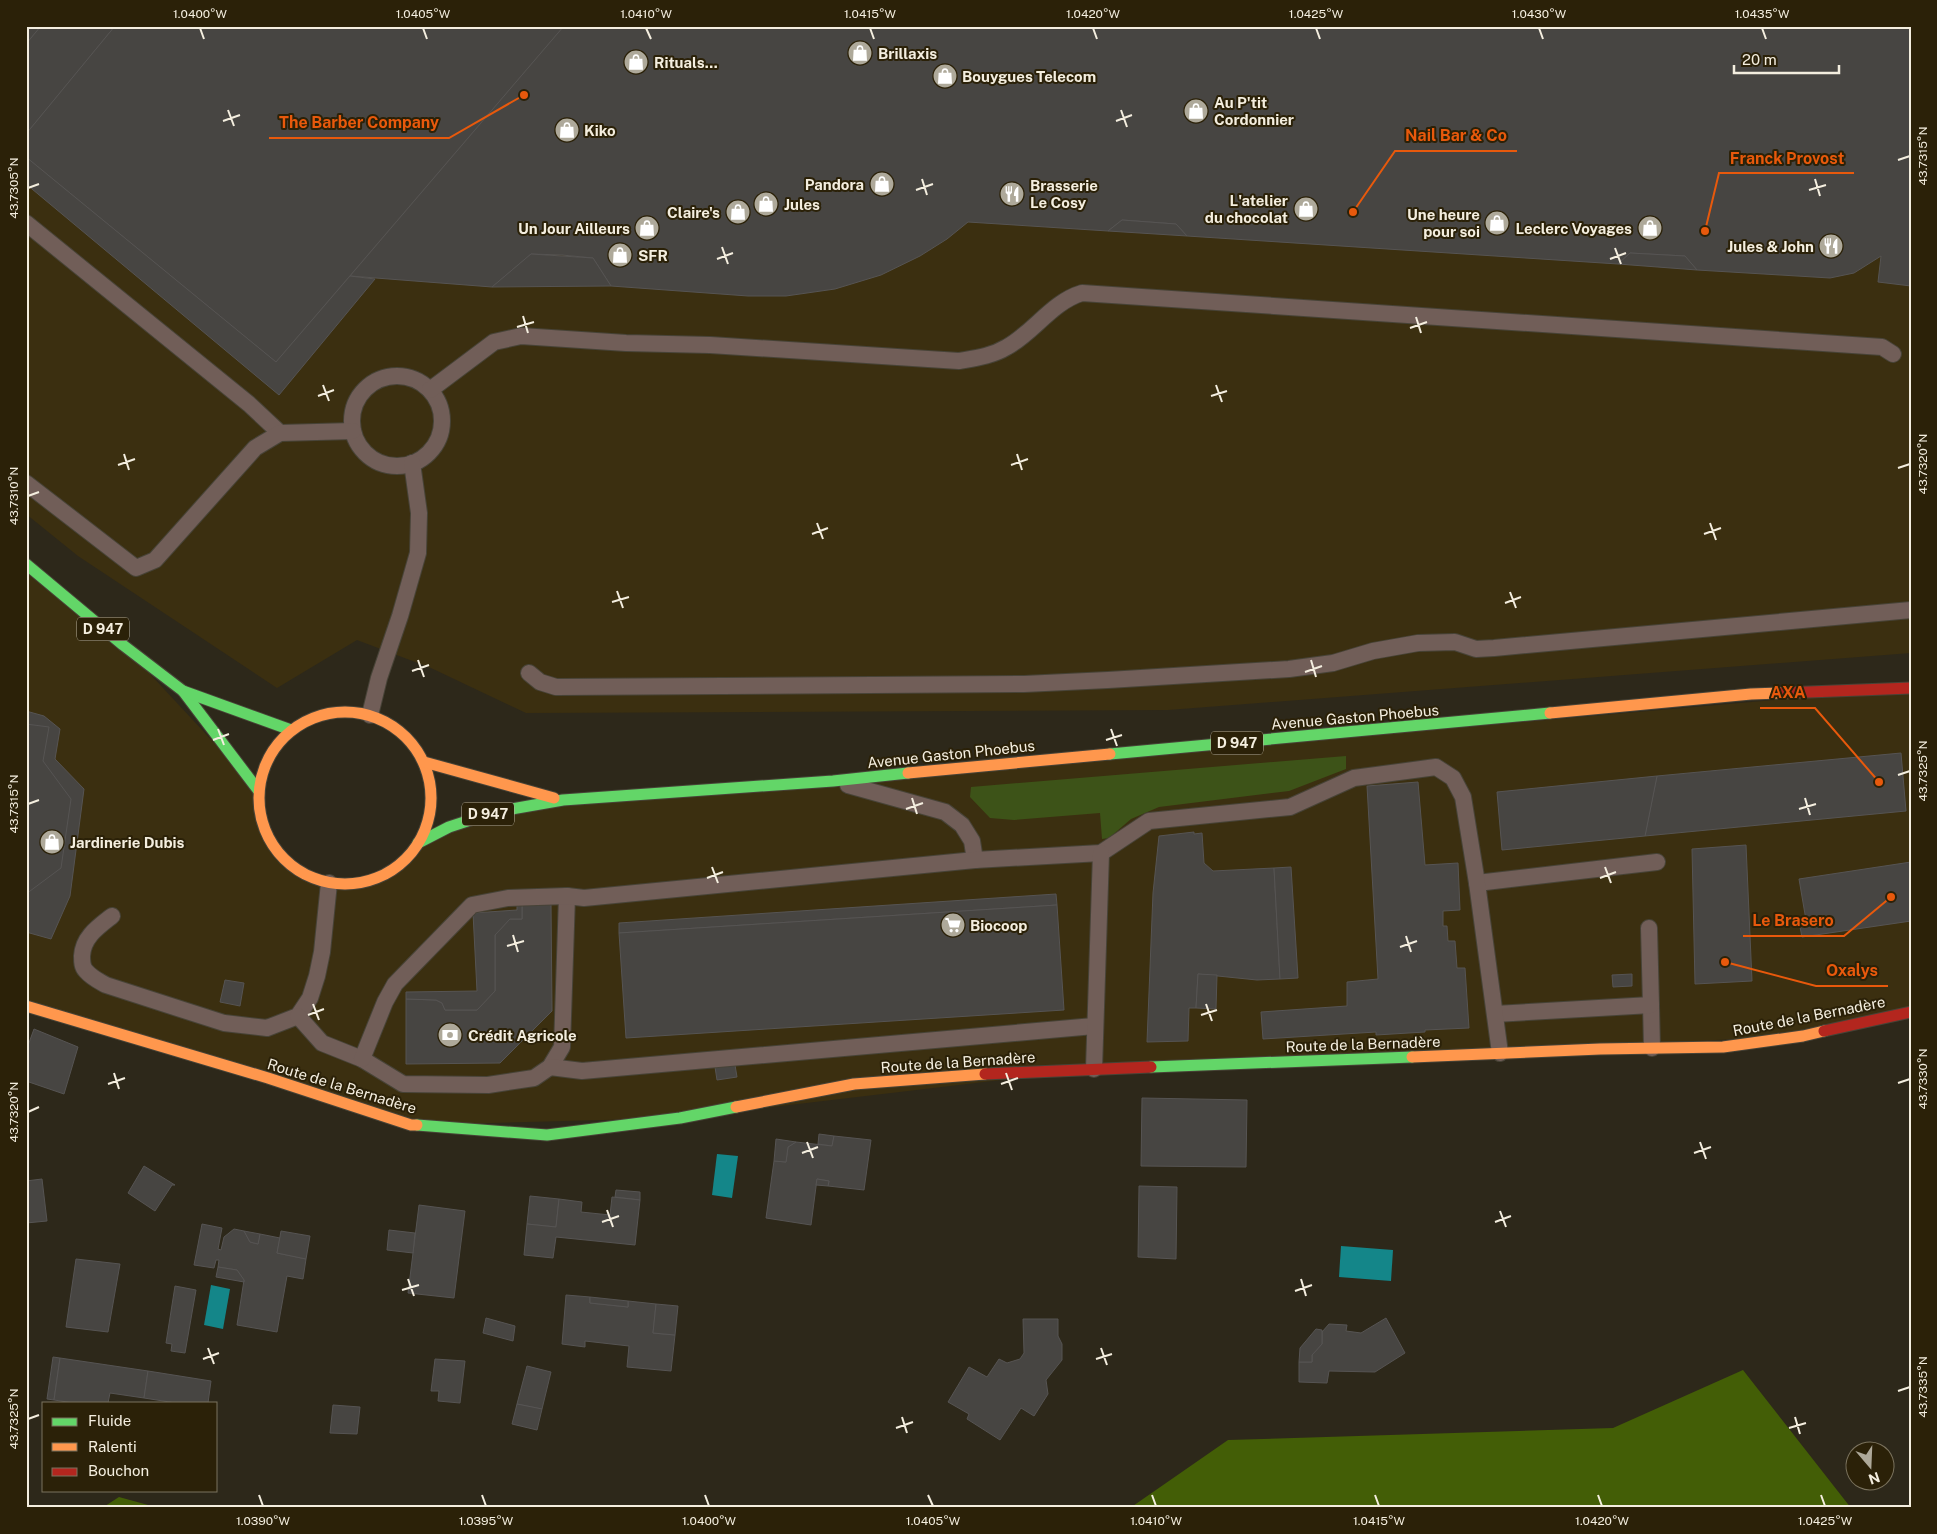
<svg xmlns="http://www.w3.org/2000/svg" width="1937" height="1534" font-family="'Public Sans',sans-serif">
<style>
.built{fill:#3b2f10}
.green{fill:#3d5318}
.forest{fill:#435e06}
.water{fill:#148689}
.building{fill:#474542;stroke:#565453}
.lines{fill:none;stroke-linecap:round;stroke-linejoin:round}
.lane-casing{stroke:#474337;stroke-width:18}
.fast-casing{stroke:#474337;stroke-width:13}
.slow-casing{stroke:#474337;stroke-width:13}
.jam-casing{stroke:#474337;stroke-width:13}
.lane{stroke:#715e58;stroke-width:16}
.fast{stroke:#63d668;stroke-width:11}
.slow{stroke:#ff974d;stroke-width:11}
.jam{stroke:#b3261e;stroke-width:11}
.ticks{fill:none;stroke:#f4eedf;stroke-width:2}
.labels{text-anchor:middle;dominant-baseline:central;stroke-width:4;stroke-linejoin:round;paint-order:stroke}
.shield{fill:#2b2108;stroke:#b8b09e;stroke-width:1}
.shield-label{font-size:14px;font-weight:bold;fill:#f4eedf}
.poi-label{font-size:15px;font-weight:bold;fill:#f4eedf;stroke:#2b2108;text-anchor:start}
.street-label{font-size:15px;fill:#f4eedf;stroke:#2b2108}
.leader{fill:none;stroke:#e8590c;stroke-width:2}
.callout-dot{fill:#e8590c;stroke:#2b2108;stroke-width:2}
.callout-label{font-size:16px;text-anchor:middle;font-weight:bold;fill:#e8590c;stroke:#2b2108;stroke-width:4;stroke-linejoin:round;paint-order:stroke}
.neatline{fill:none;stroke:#f4eedf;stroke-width:2}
.ticks-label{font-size:12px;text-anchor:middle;fill:#f4eedf}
</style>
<rect width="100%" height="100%" fill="#2d281a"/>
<g class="built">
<polygon points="26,26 1911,26 1911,653 1168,710 526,713 431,668 357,640 277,688 78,556 26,514"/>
<polygon points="26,564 123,645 258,790 260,816 269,839 284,860 305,874 329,883 355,883 380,876 402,863 418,843 495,812 1911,688 1911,1012 1803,1036 1094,1069 680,1118 411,1125 26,1006"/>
</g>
<polygon class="green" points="1346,756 1346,769 1289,791 1159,807 1131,819 1109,838 1102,839 1100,813 1014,820 990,818 970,797 971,787"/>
<g class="forest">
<polygon points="1743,1370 1851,1508 1130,1508 1228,1440 1613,1428"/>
<polygon points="119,1497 159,1508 102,1508"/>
</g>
<g class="water">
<polygon points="717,1154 738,1156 732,1198 712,1195"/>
<polygon points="1341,1246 1393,1250 1391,1281 1339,1277"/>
<polygon points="211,1285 230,1289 223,1329 204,1325"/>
</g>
<g class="building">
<polygon points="26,26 41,26 26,44"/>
<polygon points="41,26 115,26 26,134 26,44"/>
<polygon points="115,26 564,26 276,362 26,157 26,134"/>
<polygon points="564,26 1911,26 1911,286 1878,282 1881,256 1854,273 1830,278 1697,270 1685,256 1630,253 1618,264 1187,236 1176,224 1122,220 1108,231 968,222 947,239 920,256 881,275 835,289 786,296 748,296 611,286 593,258 562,255 531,254 492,287 350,276"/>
<polygon points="26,157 276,362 350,276 375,279 279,395 26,184"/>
<polygon points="1122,220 1176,224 1187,236 1108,231"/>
<polygon points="1630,253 1685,256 1697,270 1618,264"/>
<polygon points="531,254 593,258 611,286 492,287"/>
<polygon points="26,711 44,716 60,729 55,759 84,789 70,896 51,939 26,932"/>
<polygon points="26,724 49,727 43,761 71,799 61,868 26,894"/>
<polygon points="1901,753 1906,811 1645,836 1657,776"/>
<polygon points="1657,776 1645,836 1502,850 1497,792"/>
<polygon points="1418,782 1425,865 1458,863 1460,910 1443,911 1443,926 1447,926 1448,941 1455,941 1457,968 1465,968 1469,1028 1425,1030 1425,1032 1376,1035 1376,1032 1263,1039 1261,1012 1347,1006 1347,982 1378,979 1367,786"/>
<polygon points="1194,832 1194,834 1202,833 1204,863 1213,871 1274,868 1280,979 1257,980 1198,974 1196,1008 1189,1008 1188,1041 1147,1042 1153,893 1159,836"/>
<polygon points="1746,845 1752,981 1695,984 1692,849"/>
<polygon points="1911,862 1911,921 1802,937 1800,927 1807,926 1799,879"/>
<polygon points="1291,867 1298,978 1280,979 1274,868"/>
<polygon points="1056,894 1057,905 619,933 619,923"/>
<polygon points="551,904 552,1011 500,1063 406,1064 406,999 436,1000 442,1003 445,1010 477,1010 495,991 495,935 510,919 522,919 522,905"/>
<polygon points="522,905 522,919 510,919 495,935 495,991 477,1010 445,1010 442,1003 436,1000 406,999 406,992 477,991 473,913 517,910 517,906"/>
<polygon points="1057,905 1064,1010 626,1038 619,933"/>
<polygon points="1198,974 1217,975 1216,1009 1196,1008"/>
<polygon points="1632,974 1632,986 1613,987 1612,975"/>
<polygon points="225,980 244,983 240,1006 220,1002"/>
<polygon points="34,1029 78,1047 64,1094 26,1081 26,1051"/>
<polygon points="735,1065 737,1077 717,1080 715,1067"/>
<polygon points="1142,1098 1247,1100 1246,1167 1141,1166"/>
<polygon points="819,1134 834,1136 832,1146 818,1144"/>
<polygon points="834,1136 871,1140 864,1190 828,1186 829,1181 817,1179 811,1225 766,1218 774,1161 786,1162 788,1147 796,1142 832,1146"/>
<polygon points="776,1139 796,1142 788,1147 786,1162 774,1161"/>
<polygon points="144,1166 175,1185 172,1185 155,1211 128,1193"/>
<polygon points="42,1179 47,1221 26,1223 26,1181"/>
<polygon points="817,1179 829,1181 828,1186 816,1185"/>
<polygon points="1139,1186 1177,1187 1176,1259 1138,1257"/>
<polygon points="616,1190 640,1192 640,1200 615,1197"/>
<polygon points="530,1196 559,1199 556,1227 527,1224"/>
<polygon points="612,1197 640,1200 635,1245 556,1237 553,1258 524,1255 527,1224 556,1227 559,1199 582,1202 581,1212 610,1215"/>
<polygon points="419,1205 465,1211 454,1298 408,1293"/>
<polygon points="202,1224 222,1228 218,1249 221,1250 224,1237 234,1229 244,1231 250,1242 258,1244 260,1234 280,1238 277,1253 306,1259 303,1279 287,1276 277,1332 237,1325 244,1280 237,1270 218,1267 219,1260 216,1260 214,1268 194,1265"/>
<polygon points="389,1230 415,1233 413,1253 387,1250"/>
<polygon points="244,1231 260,1234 258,1244 250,1242"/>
<polygon points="281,1231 310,1236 306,1259 277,1253"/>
<polygon points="76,1259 120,1264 108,1332 66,1327"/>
<polygon points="218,1267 237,1270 244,1280 244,1282 216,1277"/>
<polygon points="175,1286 196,1290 185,1353 171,1351 172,1344 166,1343"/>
<polygon points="566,1295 590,1297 590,1303 628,1307 628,1301 656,1304 653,1333 675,1335 671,1371 627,1367 629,1346 585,1341 585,1347 562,1344"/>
<polygon points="590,1297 628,1301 628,1307 590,1303"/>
<polygon points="656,1304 678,1306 675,1335 653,1333"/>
<polygon points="486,1318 515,1326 513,1341 483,1333"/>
<polygon points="1386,1318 1405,1353 1375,1372 1329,1371 1327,1383 1299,1382 1299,1362 1312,1362 1312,1355 1322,1344 1322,1332 1329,1324 1347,1325 1346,1331 1361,1333"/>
<polygon points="1023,1319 1058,1319 1058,1336 1062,1344 1062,1360 1046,1380 1048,1394 1034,1416 1021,1408 1000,1440 967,1419 969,1414 948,1402 969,1367 987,1377 999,1359 1007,1363 1020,1359 1024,1353"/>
<polygon points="1316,1329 1322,1330 1322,1344 1312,1355 1312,1362 1299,1362 1300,1348"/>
<polygon points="53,1357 60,1358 54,1400 47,1399"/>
<polygon points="60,1358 148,1371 144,1398 110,1393 108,1403 74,1403 54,1400"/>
<polygon points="435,1359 465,1361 460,1403 438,1401 439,1391 431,1391"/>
<polygon points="527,1366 551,1372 542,1409 517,1404"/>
<polygon points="148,1371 211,1381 208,1403 176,1403 144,1398"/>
<polygon points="517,1404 542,1409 537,1430 512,1424"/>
<polygon points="333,1405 360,1407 357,1434 330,1433"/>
</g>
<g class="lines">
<defs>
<g id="lane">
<polyline points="26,223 249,404 280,433"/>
<circle cx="397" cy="421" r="45"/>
<path d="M430,390L494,342L521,336L626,343L710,345L959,361C976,358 992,356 1007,347C1034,332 1052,302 1082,293L1882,347L1893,354"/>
<polyline points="26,483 136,568 155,560 255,448 280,433 353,431"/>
<polyline points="529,673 540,682 556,687 1024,684 1108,680 1289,669 1333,663 1373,651 1418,643 1455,642 1476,649 1494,648 1911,610"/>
<polyline points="370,715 379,678 400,616 418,553 419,513 412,463"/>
<polyline points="848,785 945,812 962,825 972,841 975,860"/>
<polyline points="1477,883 1657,862"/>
<path d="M112,916C98,927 83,937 82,956C82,962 82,967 86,971C92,978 99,981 106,985L224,1023L267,1028L298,1016L310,998L317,976L322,952L329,883"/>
<polyline points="1651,1005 1652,1048"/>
<polyline points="1495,1014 1651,1005 1649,928"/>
<polyline points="298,1016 322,1043 362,1059 403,1084 488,1085 534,1078 550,1067 562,1047 567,896"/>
<polyline points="362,1059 385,1002 395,984 472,905 508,898 567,896 584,898 975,860 1101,853 1149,821 1290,807 1354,778 1436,767 1453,778 1463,797 1477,883 1500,1053"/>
<polyline points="550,1067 582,1071 1094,1026"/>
<polyline points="1094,1069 1101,853"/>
</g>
<g id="fast">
<polyline points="26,564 123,645 183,691 258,790"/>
<polyline points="183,691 291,730"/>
<polyline points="1110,754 1550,713"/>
<polyline points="418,843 449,827 495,812 563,800 833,781 908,773"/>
<polyline points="1151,1067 1412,1057"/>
<polyline points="417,1125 547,1135 680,1118 736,1107"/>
</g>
<g id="slow">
<circle cx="345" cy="798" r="86"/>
<polyline points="1550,713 1751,694 1783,693"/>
<polyline points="424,762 554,798"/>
<polyline points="908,773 1110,754"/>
<polyline points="26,1006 268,1078 411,1125 417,1125"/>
<polyline points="1412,1057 1600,1049 1723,1047 1803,1036 1824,1031"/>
<polyline points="736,1107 854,1084 985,1074"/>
</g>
<g id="jam">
<polyline points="1783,693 1911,688"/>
<polyline points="1824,1031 1911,1012"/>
<polyline points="985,1074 1151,1067"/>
</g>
</defs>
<use href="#lane" class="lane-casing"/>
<use href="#fast" class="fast-casing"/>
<use href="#slow" class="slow-casing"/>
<use href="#jam" class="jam-casing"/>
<use href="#lane" class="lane"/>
<use href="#fast" class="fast"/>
<use href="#slow" class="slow"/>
<use href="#jam" class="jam"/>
</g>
<path class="ticks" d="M200,28L204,39M423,28L427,39M646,28L651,39M870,28L874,39M1093,28L1097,39M1316,28L1320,39M1539,28L1543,39M1762,28L1766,39M228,110L234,126M1121,110L1127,127M223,121L240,115M1116,121L1132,115M1898,160L1910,156M922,179L927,195M1815,179L1820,196M28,188L39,184M916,190L933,184M1809,190L1826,185M722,247L728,264M1615,248L1621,264M717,259L733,253M1610,259L1626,253M523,316L528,333M1416,317L1421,333M517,327L534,322M1410,328L1427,322M323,385L329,401M1216,385L1222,402M318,396L334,390M1211,396L1227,391M124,454L129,470M1017,454L1022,470M118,465L135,459M1011,465L1028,459M1898,468L1910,464M28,496L39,492M817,523L823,539M1710,523L1716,540M812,534L828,528M1704,534L1721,528M617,591L623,608M1510,592L1516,608M612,602L629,597M1505,603L1521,597M418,660L424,677M1311,660L1316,677M412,671L429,665M1305,672L1322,666M218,729L224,745M1111,729L1117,746M213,740L229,734M1106,740L1122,735M1898,775L1910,771M912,798L917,814M1805,798L1810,815M28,804L39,800M906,809L923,803M1799,809L1816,804M712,867L718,883M1605,867L1611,883M707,878L723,872M1600,878L1616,872M513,935L518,952M1406,936L1411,952M507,946L524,941M1400,947L1417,941M313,1004L319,1020M1206,1004L1212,1021M308,1015L324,1009M1201,1015L1217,1010M114,1073L119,1089M1006,1073L1012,1090M1898,1083L1910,1079M108,1084L125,1078M1001,1084L1018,1078M28,1112L39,1107M807,1142L813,1158M1700,1142L1706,1159M802,1153L818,1147M1694,1153L1711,1147M607,1210L613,1227M1500,1211L1506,1227M602,1222L619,1216M1495,1222L1511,1216M408,1279L414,1296M1301,1279L1306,1296M402,1290L419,1285M1295,1291L1312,1285M208,1348L214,1364M1101,1348L1107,1365M203,1359L219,1353M1096,1359L1112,1354M1898,1391L1910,1387M902,1417L907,1433M1795,1417L1800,1434M28,1419L39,1415M896,1428L913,1422M1789,1428L1806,1423M259,1495L263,1506M482,1495L486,1506M705,1495L709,1506M928,1495L933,1506M1152,1495L1156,1506M1375,1495L1379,1506M1598,1495L1602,1506M1821,1495L1825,1506"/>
<defs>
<symbol id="shop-disc" viewBox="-11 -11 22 22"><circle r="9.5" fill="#aea99a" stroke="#2b2108"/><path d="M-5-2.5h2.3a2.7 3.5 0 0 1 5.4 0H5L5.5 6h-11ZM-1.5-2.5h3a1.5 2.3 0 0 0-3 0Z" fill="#fff"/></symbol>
<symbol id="restaurant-disc" viewBox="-11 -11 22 22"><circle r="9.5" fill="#aea99a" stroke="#2b2108"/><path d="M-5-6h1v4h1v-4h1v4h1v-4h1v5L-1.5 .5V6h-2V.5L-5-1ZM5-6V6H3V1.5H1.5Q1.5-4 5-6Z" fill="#fff"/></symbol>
<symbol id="supermarket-disc" viewBox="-11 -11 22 22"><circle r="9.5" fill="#aea99a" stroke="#2b2108"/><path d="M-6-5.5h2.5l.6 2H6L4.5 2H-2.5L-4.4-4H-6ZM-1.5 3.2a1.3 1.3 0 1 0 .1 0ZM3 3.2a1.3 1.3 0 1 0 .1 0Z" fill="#fff"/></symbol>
<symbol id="bank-disc" viewBox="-11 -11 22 22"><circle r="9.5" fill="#aea99a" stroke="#2b2108"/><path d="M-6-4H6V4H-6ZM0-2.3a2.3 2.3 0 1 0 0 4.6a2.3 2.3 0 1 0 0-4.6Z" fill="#fff"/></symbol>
</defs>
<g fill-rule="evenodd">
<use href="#shop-disc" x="846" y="39" width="28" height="28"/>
<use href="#shop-disc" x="622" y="48" width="28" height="28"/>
<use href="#shop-disc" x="931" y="62" width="28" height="28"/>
<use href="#shop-disc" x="1182" y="97" width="28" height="28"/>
<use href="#shop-disc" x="553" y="116" width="28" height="28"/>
<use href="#shop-disc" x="868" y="170" width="28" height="28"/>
<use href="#restaurant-disc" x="998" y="180" width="28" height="28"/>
<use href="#shop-disc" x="752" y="190" width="28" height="28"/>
<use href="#shop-disc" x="1292" y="195" width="28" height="28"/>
<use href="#shop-disc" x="724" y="198" width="28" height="28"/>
<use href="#shop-disc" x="1483" y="209" width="28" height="28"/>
<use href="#shop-disc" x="633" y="214" width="28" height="28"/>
<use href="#shop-disc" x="1636" y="214" width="28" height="28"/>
<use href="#restaurant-disc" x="1817" y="232" width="28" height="28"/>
<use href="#shop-disc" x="606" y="241" width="28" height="28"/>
<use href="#shop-disc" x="38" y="828" width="28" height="28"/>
<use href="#supermarket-disc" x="939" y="911" width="28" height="28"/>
<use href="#bank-disc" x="436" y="1021" width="28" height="28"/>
</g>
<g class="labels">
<g class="shield">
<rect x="77" y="617.5" width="52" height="23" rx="4"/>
<rect x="1211" y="731.5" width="52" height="23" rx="4"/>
<rect x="462" y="802.5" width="52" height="23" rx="4"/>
</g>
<g class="shield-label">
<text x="103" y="629">D 947</text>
<text x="1237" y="743">D 947</text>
<text x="488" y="814">D 947</text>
</g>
<g class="poi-label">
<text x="878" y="53">Brillaxis</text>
<text x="654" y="62">Rituals...</text>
<text x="962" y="76">Bouygues Telecom</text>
<text x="1214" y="102">Au P'tit<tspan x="1214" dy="17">Cordonnier</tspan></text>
<text x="584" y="130">Kiko</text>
<text x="864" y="184" text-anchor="end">Pandora</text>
<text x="1030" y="185">Brasserie<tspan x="1030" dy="17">Le Cosy</tspan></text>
<text x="1288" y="200" text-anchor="end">L'atelier<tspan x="1288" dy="17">du chocolat</tspan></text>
<text x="784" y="204">Jules</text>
<text x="720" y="212" text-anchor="end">Claire's</text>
<text x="1480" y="214" text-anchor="end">Une heure<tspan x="1480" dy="17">pour soi</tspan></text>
<text x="630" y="228" text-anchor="end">Un Jour Ailleurs</text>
<text x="1632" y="228" text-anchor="end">Leclerc Voyages</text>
<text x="1814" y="246" text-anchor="end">Jules &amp; John</text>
<text x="638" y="255">SFR</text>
<text x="70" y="842">Jardinerie Dubis</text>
<text x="970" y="925">Biocoop</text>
<text x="468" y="1035">Crédit Agricole</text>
</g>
<g class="street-label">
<text transform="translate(1355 717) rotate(-5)">Avenue Gaston Phoebus</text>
<text transform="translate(951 754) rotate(-6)">Avenue Gaston Phoebus</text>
<text transform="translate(1809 1016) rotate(-11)">Route de la Bernadère</text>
<text transform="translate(1363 1044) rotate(-2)">Route de la Bernadère</text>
<text transform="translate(958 1062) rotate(-4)">Route de la Bernadère</text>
<text transform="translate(342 1086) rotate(17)">Route de la Bernadère</text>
</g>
</g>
<path class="leader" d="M524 95L449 138H269M1353 212L1395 151H1517M1705 231L1719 173H1854M1879 782L1815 708H1760M1891 897L1844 936H1743M1725 962L1816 986H1888"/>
<g class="callout-dot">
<circle cx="524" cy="95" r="5"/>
<circle cx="1353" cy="212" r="5"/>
<circle cx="1705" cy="231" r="5"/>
<circle cx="1879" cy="782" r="5"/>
<circle cx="1891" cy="897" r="5"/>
<circle cx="1725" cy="962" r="5"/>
</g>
<g class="callout-label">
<text x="359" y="128">The Barber Company</text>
<text x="1456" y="141">Nail Bar &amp; Co</text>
<text x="1787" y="164">Franck Provost</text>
<text x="1788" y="698">AXA</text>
<text x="1793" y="926">Le Brasero</text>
<text x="1852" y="976">Oxalys</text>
</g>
<rect width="1937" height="1534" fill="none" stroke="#2b2108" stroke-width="55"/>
<rect x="42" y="1402" width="175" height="90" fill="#2b2108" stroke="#7b735e"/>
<rect x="52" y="1418" width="25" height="8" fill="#63d668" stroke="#7b735e"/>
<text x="88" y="1426" font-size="15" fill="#f4eedf">Fluide</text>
<rect x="52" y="1443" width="25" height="8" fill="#ff974d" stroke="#7b735e"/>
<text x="88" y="1452" font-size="15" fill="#f4eedf">Ralenti</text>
<rect x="52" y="1468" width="25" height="8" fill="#b3261e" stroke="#7b735e"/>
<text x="88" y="1476" font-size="15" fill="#f4eedf">Bouchon</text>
<g transform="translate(1870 1466) rotate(161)"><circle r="24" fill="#2b2108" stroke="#7b735e"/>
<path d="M0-4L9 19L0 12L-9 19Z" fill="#aea99a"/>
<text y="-8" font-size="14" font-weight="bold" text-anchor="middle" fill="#f4eedf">N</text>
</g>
<path d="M1734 65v8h105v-8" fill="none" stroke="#f4eedf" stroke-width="2.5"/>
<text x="1742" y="65" font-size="15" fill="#f4eedf" stroke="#2b2108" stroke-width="4" paint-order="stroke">20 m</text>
<rect x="28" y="28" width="1882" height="1478" class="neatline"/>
<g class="ticks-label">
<text x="200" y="18">1.0400°W</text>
<text x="423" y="18">1.0405°W</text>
<text x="646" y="18">1.0410°W</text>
<text x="870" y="18">1.0415°W</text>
<text x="1093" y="18">1.0420°W</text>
<text x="1316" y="18">1.0425°W</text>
<text x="1539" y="18">1.0430°W</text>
<text x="1762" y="18">1.0435°W</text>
<text transform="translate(1923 156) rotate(-90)" y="4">43.7315°N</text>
<text transform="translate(14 188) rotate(-90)" y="4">43.7305°N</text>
<text transform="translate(1923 464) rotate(-90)" y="4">43.7320°N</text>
<text transform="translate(14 496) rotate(-90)" y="4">43.7310°N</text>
<text transform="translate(1923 771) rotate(-90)" y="4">43.7325°N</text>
<text transform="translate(14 804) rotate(-90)" y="4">43.7315°N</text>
<text transform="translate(1923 1079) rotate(-90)" y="4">43.7330°N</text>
<text transform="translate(14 1112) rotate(-90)" y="4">43.7320°N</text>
<text transform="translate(1923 1387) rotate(-90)" y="4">43.7335°N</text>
<text transform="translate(14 1419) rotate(-90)" y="4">43.7325°N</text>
<text x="263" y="1525">1.0390°W</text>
<text x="486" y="1525">1.0395°W</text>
<text x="709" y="1525">1.0400°W</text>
<text x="933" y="1525">1.0405°W</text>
<text x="1156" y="1525">1.0410°W</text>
<text x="1379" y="1525">1.0415°W</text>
<text x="1602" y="1525">1.0420°W</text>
<text x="1825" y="1525">1.0425°W</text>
</g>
</svg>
